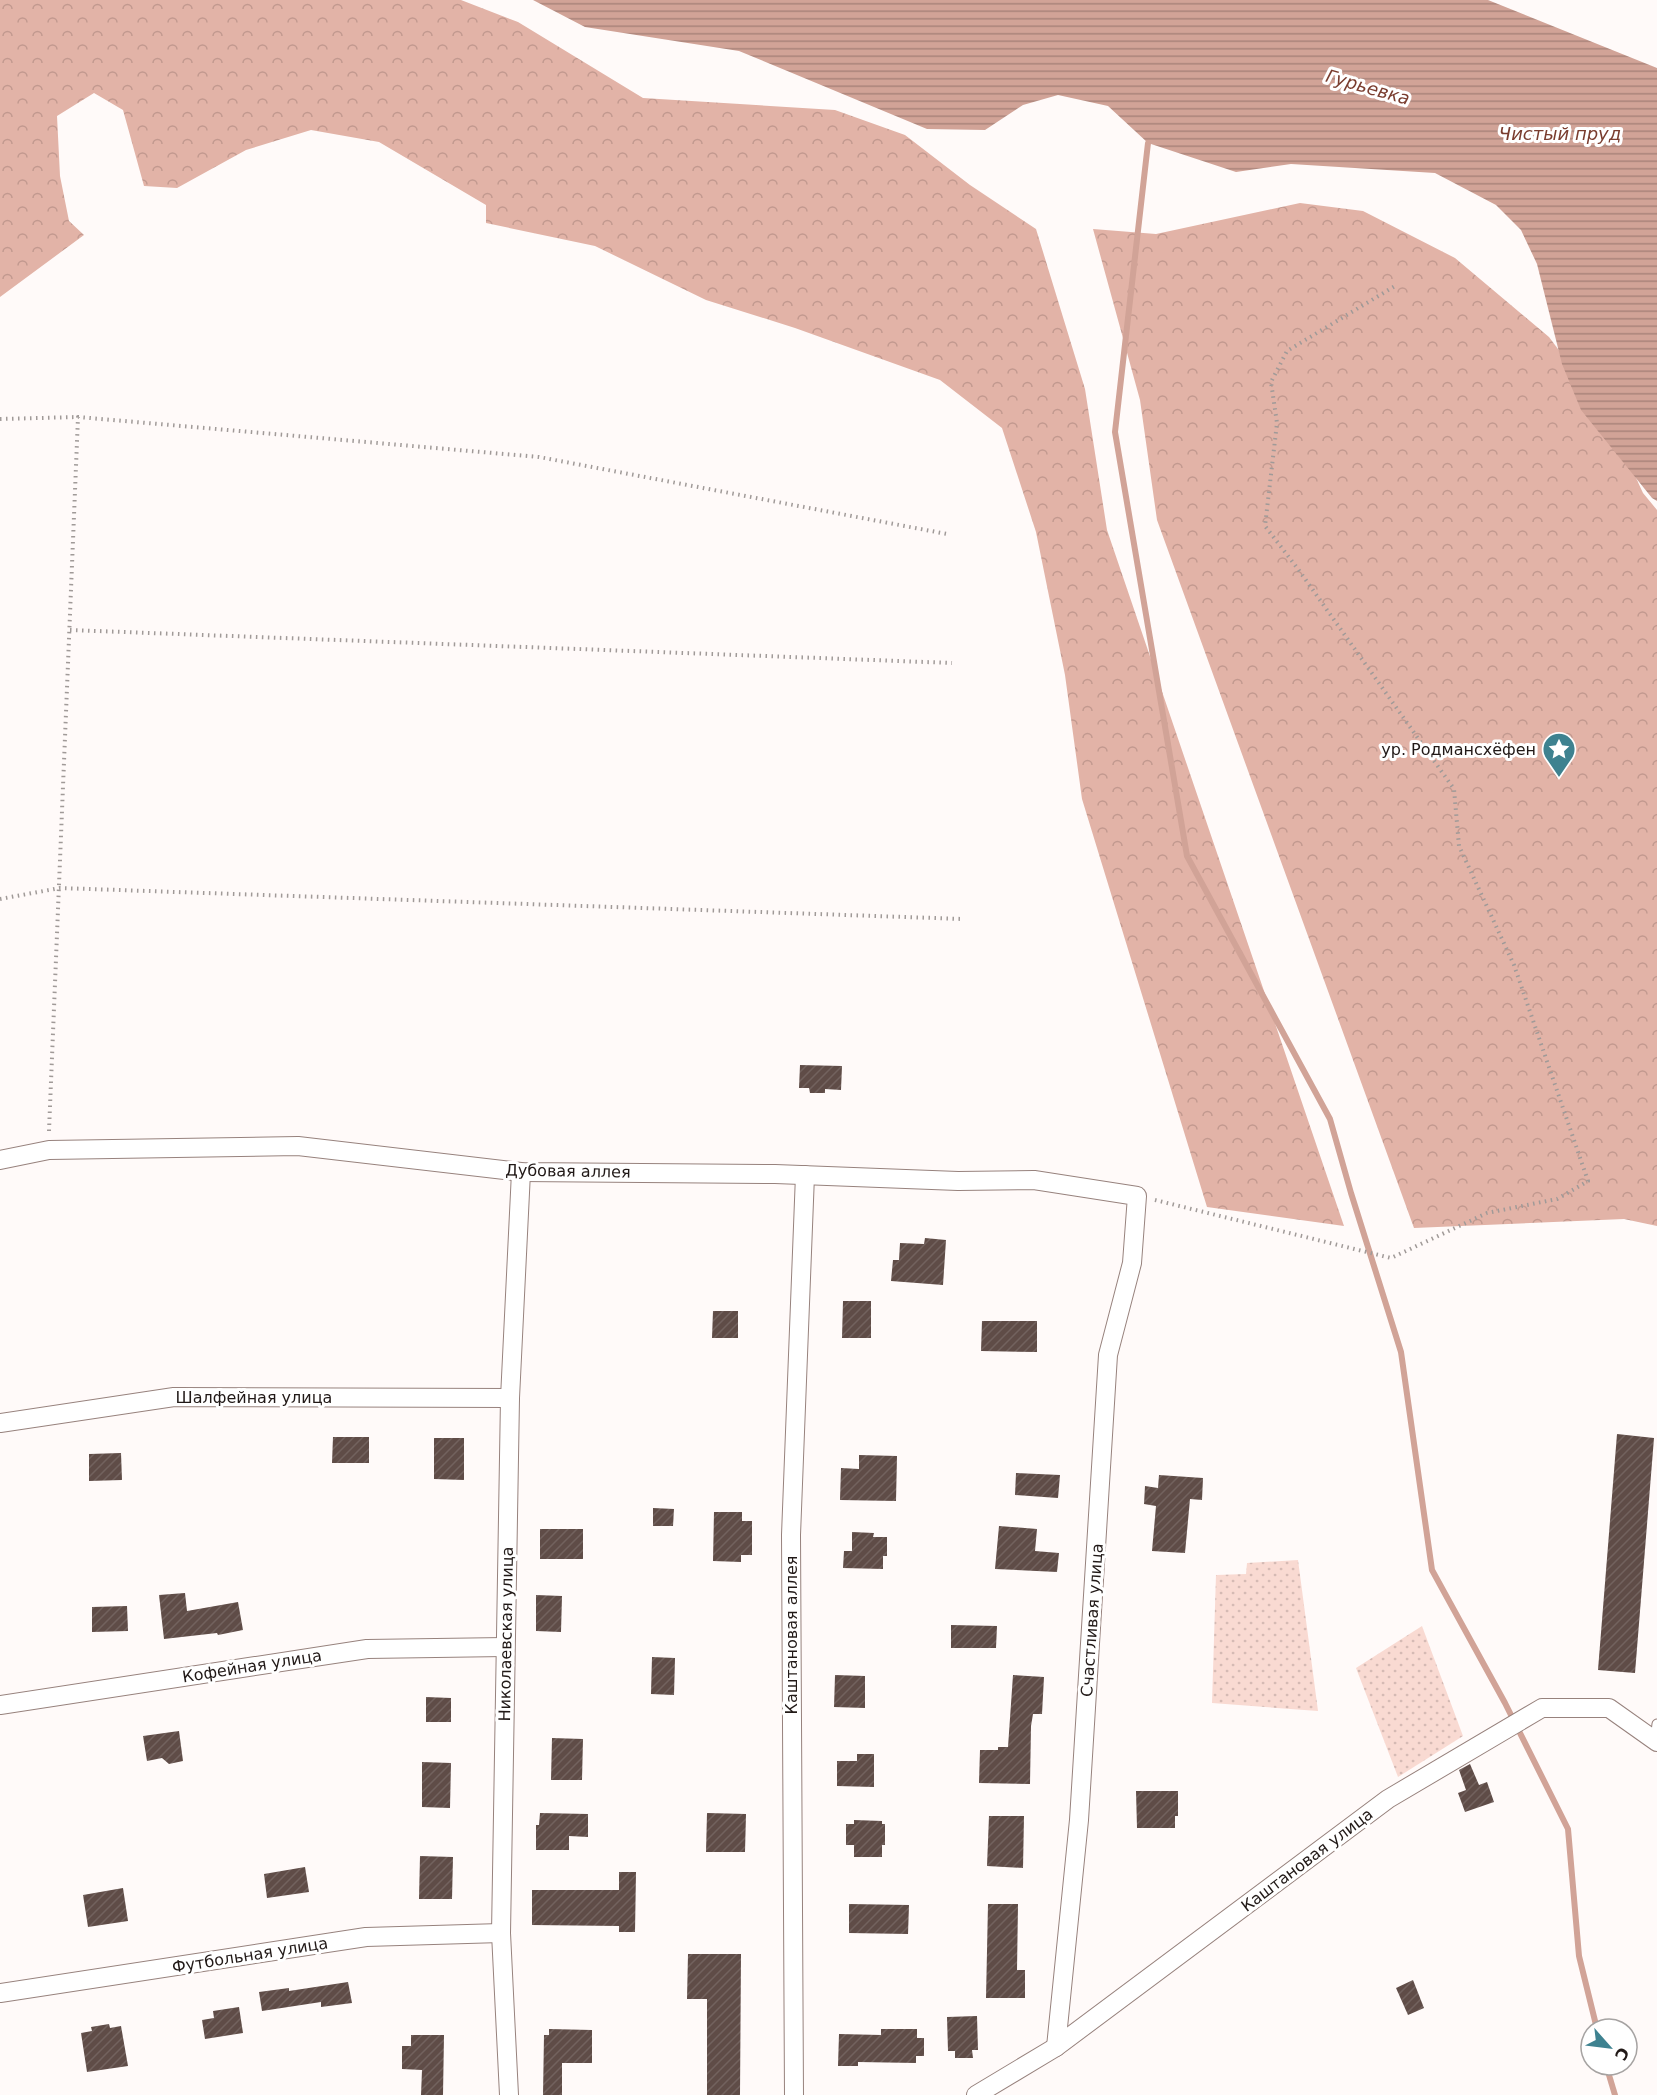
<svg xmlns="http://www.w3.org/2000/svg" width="1657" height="2095" font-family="'DejaVu Sans',sans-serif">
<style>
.forest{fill:url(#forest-crowns)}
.garden{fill:url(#garden-dots)}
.water{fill:url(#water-rules)}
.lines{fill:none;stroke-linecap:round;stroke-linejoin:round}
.stream{stroke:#d1a397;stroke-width:6}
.building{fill:url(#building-hatch)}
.lane-casing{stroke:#97827d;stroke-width:11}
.street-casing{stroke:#97827d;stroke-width:20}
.path{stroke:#a09a98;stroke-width:4;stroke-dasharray:1.5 4.5;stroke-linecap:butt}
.lane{stroke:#fff;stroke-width:9}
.street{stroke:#fff;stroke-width:18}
.labels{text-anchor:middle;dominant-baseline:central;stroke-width:6;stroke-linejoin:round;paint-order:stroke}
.poi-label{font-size:16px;fill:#211917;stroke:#fff;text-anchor:end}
.street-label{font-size:16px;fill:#211917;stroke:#fff}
.water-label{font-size:18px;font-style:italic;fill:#7a3d2f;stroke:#fff}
</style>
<defs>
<pattern id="forest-crowns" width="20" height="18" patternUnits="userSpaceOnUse" patternTransform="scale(1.5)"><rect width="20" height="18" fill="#e2b3a7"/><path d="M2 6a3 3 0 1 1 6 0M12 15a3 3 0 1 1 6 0" fill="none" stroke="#c2998f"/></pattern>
<pattern id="garden-dots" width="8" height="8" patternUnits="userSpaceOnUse" patternTransform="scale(1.5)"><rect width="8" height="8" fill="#f9dad2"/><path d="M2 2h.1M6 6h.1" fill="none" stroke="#d5bab4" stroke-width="1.8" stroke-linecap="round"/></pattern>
<pattern id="water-rules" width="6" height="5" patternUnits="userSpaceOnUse" patternTransform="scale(1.5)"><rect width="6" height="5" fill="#d1a397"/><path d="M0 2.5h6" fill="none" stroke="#a9847a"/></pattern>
<pattern id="building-hatch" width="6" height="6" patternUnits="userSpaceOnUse" patternTransform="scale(1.5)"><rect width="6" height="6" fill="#5f4c47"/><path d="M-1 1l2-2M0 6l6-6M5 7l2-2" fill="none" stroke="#72625e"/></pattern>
</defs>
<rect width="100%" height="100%" fill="#fffaf9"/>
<g class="forest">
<polygon points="0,0 461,0 518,22 643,98 835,110 905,135 970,185 1036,229 1085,389 1107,530 1344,1226 1207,1207 1082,799 1065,675 1036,532 1002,428 940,380 795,328 706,300 595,246 486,223 486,205 379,142 311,130 246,150 177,188 144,186 123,110 94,93 57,116 60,176 69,221 84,235 0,297"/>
<polygon points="1300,203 1363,211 1455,258 1549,337 1606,413 1643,493 1657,510 1657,1226 1624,1219 1414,1228 1157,520 1140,400 1093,229 1156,234"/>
</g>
<g class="garden">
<polygon points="1298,1560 1318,1711 1212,1703 1216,1575 1246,1574 1247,1563"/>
<polygon points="1422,1626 1463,1736 1398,1777 1356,1668"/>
</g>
<polygon class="water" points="533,0 1488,0 1657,68 1657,501 1652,498 1581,410 1562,364 1537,264 1521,230 1496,205 1435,173 1291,164 1236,172 1148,143 1108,106 1058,95 1023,105 985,130 927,129 739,51 585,27"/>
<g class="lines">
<g class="stream">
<polyline points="1148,143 1115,432 1187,856 1330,1119 1351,1193 1401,1352 1432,1570 1505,1703 1568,1829 1579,1956 1597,2029"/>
<polyline points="1606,2065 1615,2095"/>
</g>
</g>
<g class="building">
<polygon points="800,1065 842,1066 841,1090 825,1089 825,1093 810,1093 809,1088 799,1088"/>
<polygon points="925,1238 946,1240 943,1285 891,1281 893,1260 899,1260 900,1243 924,1244"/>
<polygon points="843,1301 871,1301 871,1338 842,1338"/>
<polygon points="713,1311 738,1311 738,1338 712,1338"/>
<polygon points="982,1321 1037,1321 1037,1352 981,1351"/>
<polygon points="1617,1434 1654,1438 1635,1673 1598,1670"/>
<polygon points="333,1437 369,1437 369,1463 332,1463"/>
<polygon points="434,1438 464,1438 464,1480 434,1479"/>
<polygon points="121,1453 122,1480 89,1481 89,1454"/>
<polygon points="859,1455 897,1456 896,1501 840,1500 841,1468 859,1469"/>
<polygon points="1016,1473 1060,1475 1058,1498 1015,1495"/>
<polygon points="1159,1475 1203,1478 1202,1500 1190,1499 1185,1553 1152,1551 1156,1506 1144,1504 1145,1486 1158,1488"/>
<polygon points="653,1508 674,1509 673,1526 653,1526"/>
<polygon points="714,1512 742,1512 742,1521 752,1521 752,1555 741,1555 741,1562 713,1561"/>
<polygon points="999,1526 1037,1529 1035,1551 1059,1553 1057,1572 995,1569"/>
<rect x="540" y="1529" width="43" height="30"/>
<polygon points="852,1532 874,1533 873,1537 887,1537 887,1556 883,1556 883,1569 843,1568 844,1551 852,1551"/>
<polygon points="185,1593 187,1611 238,1602 243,1630 218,1635 217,1633 164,1639 159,1595"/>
<polygon points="536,1595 562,1596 561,1632 536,1631"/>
<polygon points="127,1606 128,1631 92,1632 92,1607"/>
<polygon points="951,1625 997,1626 996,1648 951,1648"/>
<polygon points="652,1657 675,1658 674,1695 651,1694"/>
<polygon points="835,1675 865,1676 865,1708 834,1707"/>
<polygon points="1013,1675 1044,1677 1042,1714 1033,1714 1031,1726 1030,1784 979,1783 980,1750 998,1750 998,1747 1008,1747"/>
<polygon points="426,1697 451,1698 451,1722 426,1722"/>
<polygon points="179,1731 183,1761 169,1764 162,1758 147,1761 143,1736"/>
<polygon points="552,1738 583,1739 582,1780 551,1780"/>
<polygon points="857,1754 874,1754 874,1787 837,1786 837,1761 857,1761"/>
<polygon points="422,1762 451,1763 450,1808 422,1807"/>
<polygon points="1470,1764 1479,1785 1487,1782 1494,1802 1465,1812 1458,1793 1466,1790 1459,1770"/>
<polygon points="1136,1791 1178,1791 1178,1816 1175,1816 1175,1828 1137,1828"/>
<polygon points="540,1813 588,1814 588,1837 569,1836 569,1850 536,1850 536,1825 539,1825"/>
<polygon points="707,1813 746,1814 745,1852 706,1852"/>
<polygon points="989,1816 1024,1816 1023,1868 987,1866"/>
<polygon points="854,1820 882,1821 882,1824 885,1824 885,1845 882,1845 882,1857 854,1857 854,1845 846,1845 846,1824 854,1824"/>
<polygon points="420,1856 453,1857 452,1899 419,1899"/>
<polygon points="305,1867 309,1892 267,1898 264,1874"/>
<polygon points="619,1872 636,1872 635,1932 619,1932 619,1926 532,1925 532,1890 619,1890"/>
<polygon points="123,1888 128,1921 88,1927 83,1895"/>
<polygon points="849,1904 909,1905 908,1934 849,1933"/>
<polygon points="988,1904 1018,1904 1017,1970 1025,1970 1025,1998 986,1998"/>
<polygon points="688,1954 741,1954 740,2095 707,2095 707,1999 687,1999"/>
<polygon points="1413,1980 1424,2008 1408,2015 1396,1988"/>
<polygon points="348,1982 352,2003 321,2007 321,2002 262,2011 259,1992 289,1988 289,1991"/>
<polygon points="239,2007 243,2033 205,2039 202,2020 214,2018 213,2011"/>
<polygon points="977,2016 978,2050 972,2050 973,2058 955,2058 955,2051 948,2051 947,2017"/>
<polygon points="109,2024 110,2028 121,2026 128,2066 87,2072 81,2033 92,2031 91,2027"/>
<polygon points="549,2029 592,2030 592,2063 562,2063 562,2095 543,2095 544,2035 549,2035"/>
<polygon points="881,2029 917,2029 917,2038 924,2038 924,2056 916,2056 916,2063 858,2062 858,2066 838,2066 839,2034 881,2035"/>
<polygon points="411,2035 444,2035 443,2095 421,2095 422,2070 402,2069 402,2046 411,2046"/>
</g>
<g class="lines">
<defs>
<polyline id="lane" points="1655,1740 1657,1724"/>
<g id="street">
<polyline points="0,1160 49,1150 298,1146 521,1172 775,1174 958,1181 1034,1180 1137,1196 1132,1263 1108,1355 1079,1820 1056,2047"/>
<polyline points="0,1423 174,1397 510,1398"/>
<polyline points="0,1705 367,1649 505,1647"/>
<polyline points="0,1993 366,1937 501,1933"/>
<polyline points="509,2095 501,1933 510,1398 521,1172"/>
<polyline points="794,2095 791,1535 805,1175"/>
<polyline points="976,2095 1056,2047 1388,1799 1542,1708 1609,1708 1657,1742"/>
</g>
</defs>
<use href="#lane" class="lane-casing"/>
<use href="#street" class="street-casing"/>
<g class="path">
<polyline points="0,419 78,417"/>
<polyline points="70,630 952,663"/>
<polyline points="0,899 60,888 963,919"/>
<polyline points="49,1131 78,417 539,457 947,534"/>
<polyline points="1155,1200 1391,1258 1487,1213 1557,1199 1588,1181 1514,965 1459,846 1454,789 1298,569 1265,526 1277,423 1271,382 1287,351 1395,286"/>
</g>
<use href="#lane" class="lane"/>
<use href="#street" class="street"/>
</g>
<defs>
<symbol id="sight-pin" viewBox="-11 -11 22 30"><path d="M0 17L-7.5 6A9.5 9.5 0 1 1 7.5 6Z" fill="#3e8290" stroke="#fff"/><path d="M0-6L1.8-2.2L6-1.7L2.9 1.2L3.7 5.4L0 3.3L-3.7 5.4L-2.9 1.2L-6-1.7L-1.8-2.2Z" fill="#fff"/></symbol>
</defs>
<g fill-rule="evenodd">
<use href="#sight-pin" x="1540" y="730" width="38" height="52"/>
</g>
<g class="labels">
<g class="poi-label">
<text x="1536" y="749">ур. Родмансхёфен</text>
</g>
<g class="street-label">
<text transform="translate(568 1171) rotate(1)">Дубовая аллея</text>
<text x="254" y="1397">Шалфейная улица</text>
<text transform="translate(1092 1620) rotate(-86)">Счастливая улица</text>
<text transform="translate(506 1634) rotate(-89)">Николаевская улица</text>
<text transform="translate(791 1635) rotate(-90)">Каштановая аллея</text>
<text transform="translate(252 1666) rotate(-9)">Кофейная улица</text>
<text transform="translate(1307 1860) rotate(-37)">Каштановая улица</text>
<text transform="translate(250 1955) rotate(-9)">Футбольная улица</text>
</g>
<g class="water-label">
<text transform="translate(1368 87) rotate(16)">Гурьевка</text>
<text x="1560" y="133">Чистый пруд</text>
</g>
</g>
<g transform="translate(1609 2047) rotate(118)"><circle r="28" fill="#ffffff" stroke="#a6a3a2" stroke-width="1.5"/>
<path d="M0-4.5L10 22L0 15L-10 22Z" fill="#3e8290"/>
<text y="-9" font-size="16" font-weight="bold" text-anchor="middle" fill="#211917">С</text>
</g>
</svg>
